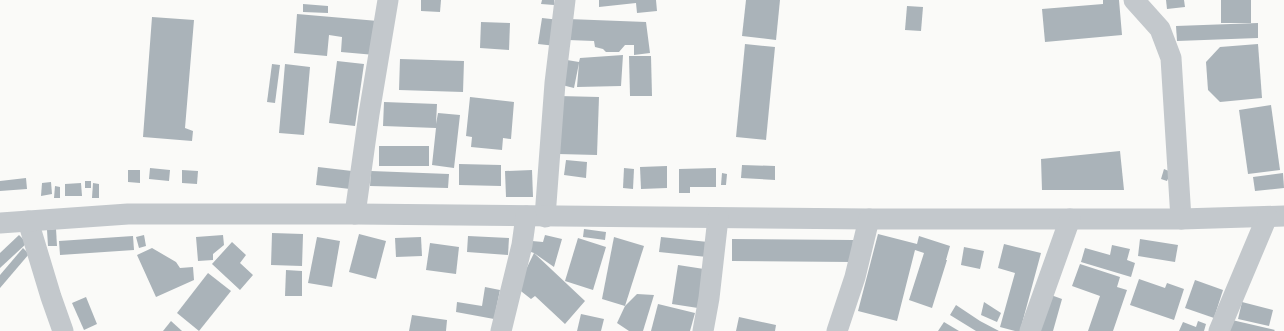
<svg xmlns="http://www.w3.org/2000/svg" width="1284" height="331" font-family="Barlow,sans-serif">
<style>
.building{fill:#aab3b9}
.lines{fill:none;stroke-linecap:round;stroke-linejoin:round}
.minor{stroke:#c3c8cc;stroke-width:21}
</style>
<rect width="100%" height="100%" fill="#fafaf8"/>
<g class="building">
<polygon points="421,0 441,0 440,12 421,11"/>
<polygon points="542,0 554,0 554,5 541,4"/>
<polygon points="599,0 656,0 657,11 637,13 636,3 599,7"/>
<polygon points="746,0 780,0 776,40 742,36"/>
<polygon points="1103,0 1119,0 1122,35 1045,42 1042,9 1103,4"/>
<polygon points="1166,0 1184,0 1185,7 1167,9"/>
<rect x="1221" y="0" width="30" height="23"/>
<polygon points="303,4 328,6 328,13 303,12"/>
<polygon points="907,6 923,7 921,31 905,30"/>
<polygon points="297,14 378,21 375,55 341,52 342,37 329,35 327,56 294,53"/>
<polygon points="152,17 194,20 185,128 193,131 192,141 143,137"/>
<polygon points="542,18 560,20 556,46 538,44"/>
<polygon points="568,19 646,22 650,53 634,55 634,45 625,45 619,52 606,52 603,49 595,47 594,41 568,40"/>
<polygon points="481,22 510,23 509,50 480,48"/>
<polygon points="1258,23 1258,38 1177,41 1176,26"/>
<polygon points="745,44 775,47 766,140 736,137"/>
<polygon points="1258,44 1262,98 1220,102 1208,90 1206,62 1220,47"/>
<polygon points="623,55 621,86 577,87 579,63 574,88 562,85 567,60 579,62 580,58"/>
<polygon points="629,56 651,56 652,96 630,96"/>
<polygon points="400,59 464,61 463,92 399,90"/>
<polygon points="337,61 364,64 355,126 329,123"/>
<polygon points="272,64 280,65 275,103 267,102"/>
<polygon points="285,64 310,67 304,135 279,133"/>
<polygon points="559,96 599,97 597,155 558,154"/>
<polygon points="470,97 514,102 511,139 503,138 502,150 471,147 472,137 466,136"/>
<polygon points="384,102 437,104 436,124 438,113 460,115 454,168 432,165 436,128 383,126"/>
<polygon points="1271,105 1280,170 1248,174 1239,110"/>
<rect x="379" y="146" width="50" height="20"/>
<polygon points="1120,151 1124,190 1042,190 1041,159"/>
<polygon points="566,160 587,162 586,178 564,175"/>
<polygon points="459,164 501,165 501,186 459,185"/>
<polygon points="742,165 775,166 775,180 741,178"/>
<polygon points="667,166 667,188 641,189 640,167"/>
<polygon points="318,167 352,171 350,189 316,185"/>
<polygon points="150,168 170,170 169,181 149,179"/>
<polygon points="624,168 634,169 633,189 623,188"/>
<polygon points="716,168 716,187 690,187 690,193 679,193 679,169"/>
<polygon points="1164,169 1171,172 1167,181 1161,179"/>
<polygon points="128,170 140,170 140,183 128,182"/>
<polygon points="182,170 198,171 197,184 182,183"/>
<polygon points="532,170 533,197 506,197 505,171"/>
<polygon points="371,171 449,174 448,188 370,186"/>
<polygon points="722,173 727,174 726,185 721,185"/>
<polygon points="1283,173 1284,188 1255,191 1253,177"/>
<polygon points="26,178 27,189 0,191 0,181"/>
<rect x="85" y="181" width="6" height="7"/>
<polygon points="51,182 52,194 41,196 42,183"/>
<polygon points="81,183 82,196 65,196 65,184"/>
<polygon points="93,183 99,184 99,198 92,198"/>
<polygon points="55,186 60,187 60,198 54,198"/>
<polygon points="56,229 57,246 48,246 47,230"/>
<polygon points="584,229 606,232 605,240 583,237"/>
<polygon points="272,233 303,234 302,266 271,265"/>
<polygon points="359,234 386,241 376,279 349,272"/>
<polygon points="878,234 917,244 919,236 950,246 946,260 947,260 932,308 909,300 924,253 915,250 897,321 858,311"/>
<polygon points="19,235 27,243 0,268 0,253"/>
<polygon points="144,235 146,246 139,248 136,237"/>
<polygon points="223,235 224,245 213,254 213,260 198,261 196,237"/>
<polygon points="545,235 562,239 554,267 534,253 585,301 565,324 535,296 531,299 517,288 534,253 528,251 532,241 543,242"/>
<polygon points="133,236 134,250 60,255 59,241"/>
<polygon points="468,236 509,238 508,255 467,252"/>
<polygon points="317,237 340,241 332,287 308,283"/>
<polygon points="421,237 422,256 396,257 395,238"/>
<polygon points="614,237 644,246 625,306 602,299"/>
<polygon points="661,237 708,242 707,257 659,252"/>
<polygon points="578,238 606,247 593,290 565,281"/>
<polygon points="732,239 853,240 852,262 732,261"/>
<polygon points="1140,239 1178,245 1175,262 1138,256"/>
<polygon points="232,242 246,255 240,263 253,275 240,290 212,264"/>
<polygon points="430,243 459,247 456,274 426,270"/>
<polygon points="1004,244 1041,253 1020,331 1015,331 1000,327 1015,273 998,268"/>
<polygon points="1112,245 1130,249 1127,260 1135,263 1131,277 1081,262 1085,248 1110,255"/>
<polygon points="964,247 984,251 980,269 961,265"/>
<polygon points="23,248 29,254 0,288 0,275"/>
<polygon points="152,248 176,262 180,268 193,267 194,280 156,297 137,255"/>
<polygon points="1080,264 1120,277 1117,287 1127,290 1113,331 1088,331 1100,296 1072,286"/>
<polygon points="678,265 704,269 698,308 672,304"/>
<polygon points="286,270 302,271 302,296 285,296"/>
<polygon points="208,273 231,291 199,331 177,313"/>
<polygon points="1139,279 1165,288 1167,283 1184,289 1174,320 1130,305"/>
<polygon points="1195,280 1223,290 1214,318 1185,308"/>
<polygon points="485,287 500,290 494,319 456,312 457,302 482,306"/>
<polygon points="637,294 654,295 643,331 629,331 617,323 625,306"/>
<polygon points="1051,295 1062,299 1053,331 1040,331"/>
<polygon points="86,297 97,324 84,330 72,303"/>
<polygon points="984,302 1001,313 997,322 981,315"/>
<polygon points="1242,302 1273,310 1269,326 1238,319"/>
<polygon points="658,304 695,313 690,331 651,331"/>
<polygon points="956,305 980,321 999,331 976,331 950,315"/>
<polygon points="581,314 604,319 601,331 577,331"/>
<polygon points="412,315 447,320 446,331 409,331"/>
<polygon points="739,317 776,325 775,331 736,331"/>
<polygon points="1232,320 1275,330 1274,331 1229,331"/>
<polygon points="171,321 182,331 163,331"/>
<polygon points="1198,321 1206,324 1204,331 1179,331 1183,322 1196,327"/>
<polygon points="944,322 959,331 938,331"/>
</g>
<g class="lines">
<g class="minor">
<polyline points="1134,0 1160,29 1171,58 1181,219"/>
<polyline points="355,214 369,114 388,0"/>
<polyline points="545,217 555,83 565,0"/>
<polyline points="28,221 51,297 63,331"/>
<polyline points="0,223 128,214 355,214 869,219 1181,219 1284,216"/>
<polyline points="501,331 522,245 526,216"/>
<polyline points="703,331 709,298 718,218"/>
<polyline points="837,331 855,277 869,219"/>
<polyline points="1030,331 1070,219"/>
<polyline points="1219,331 1267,217"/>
</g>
</g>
</svg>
